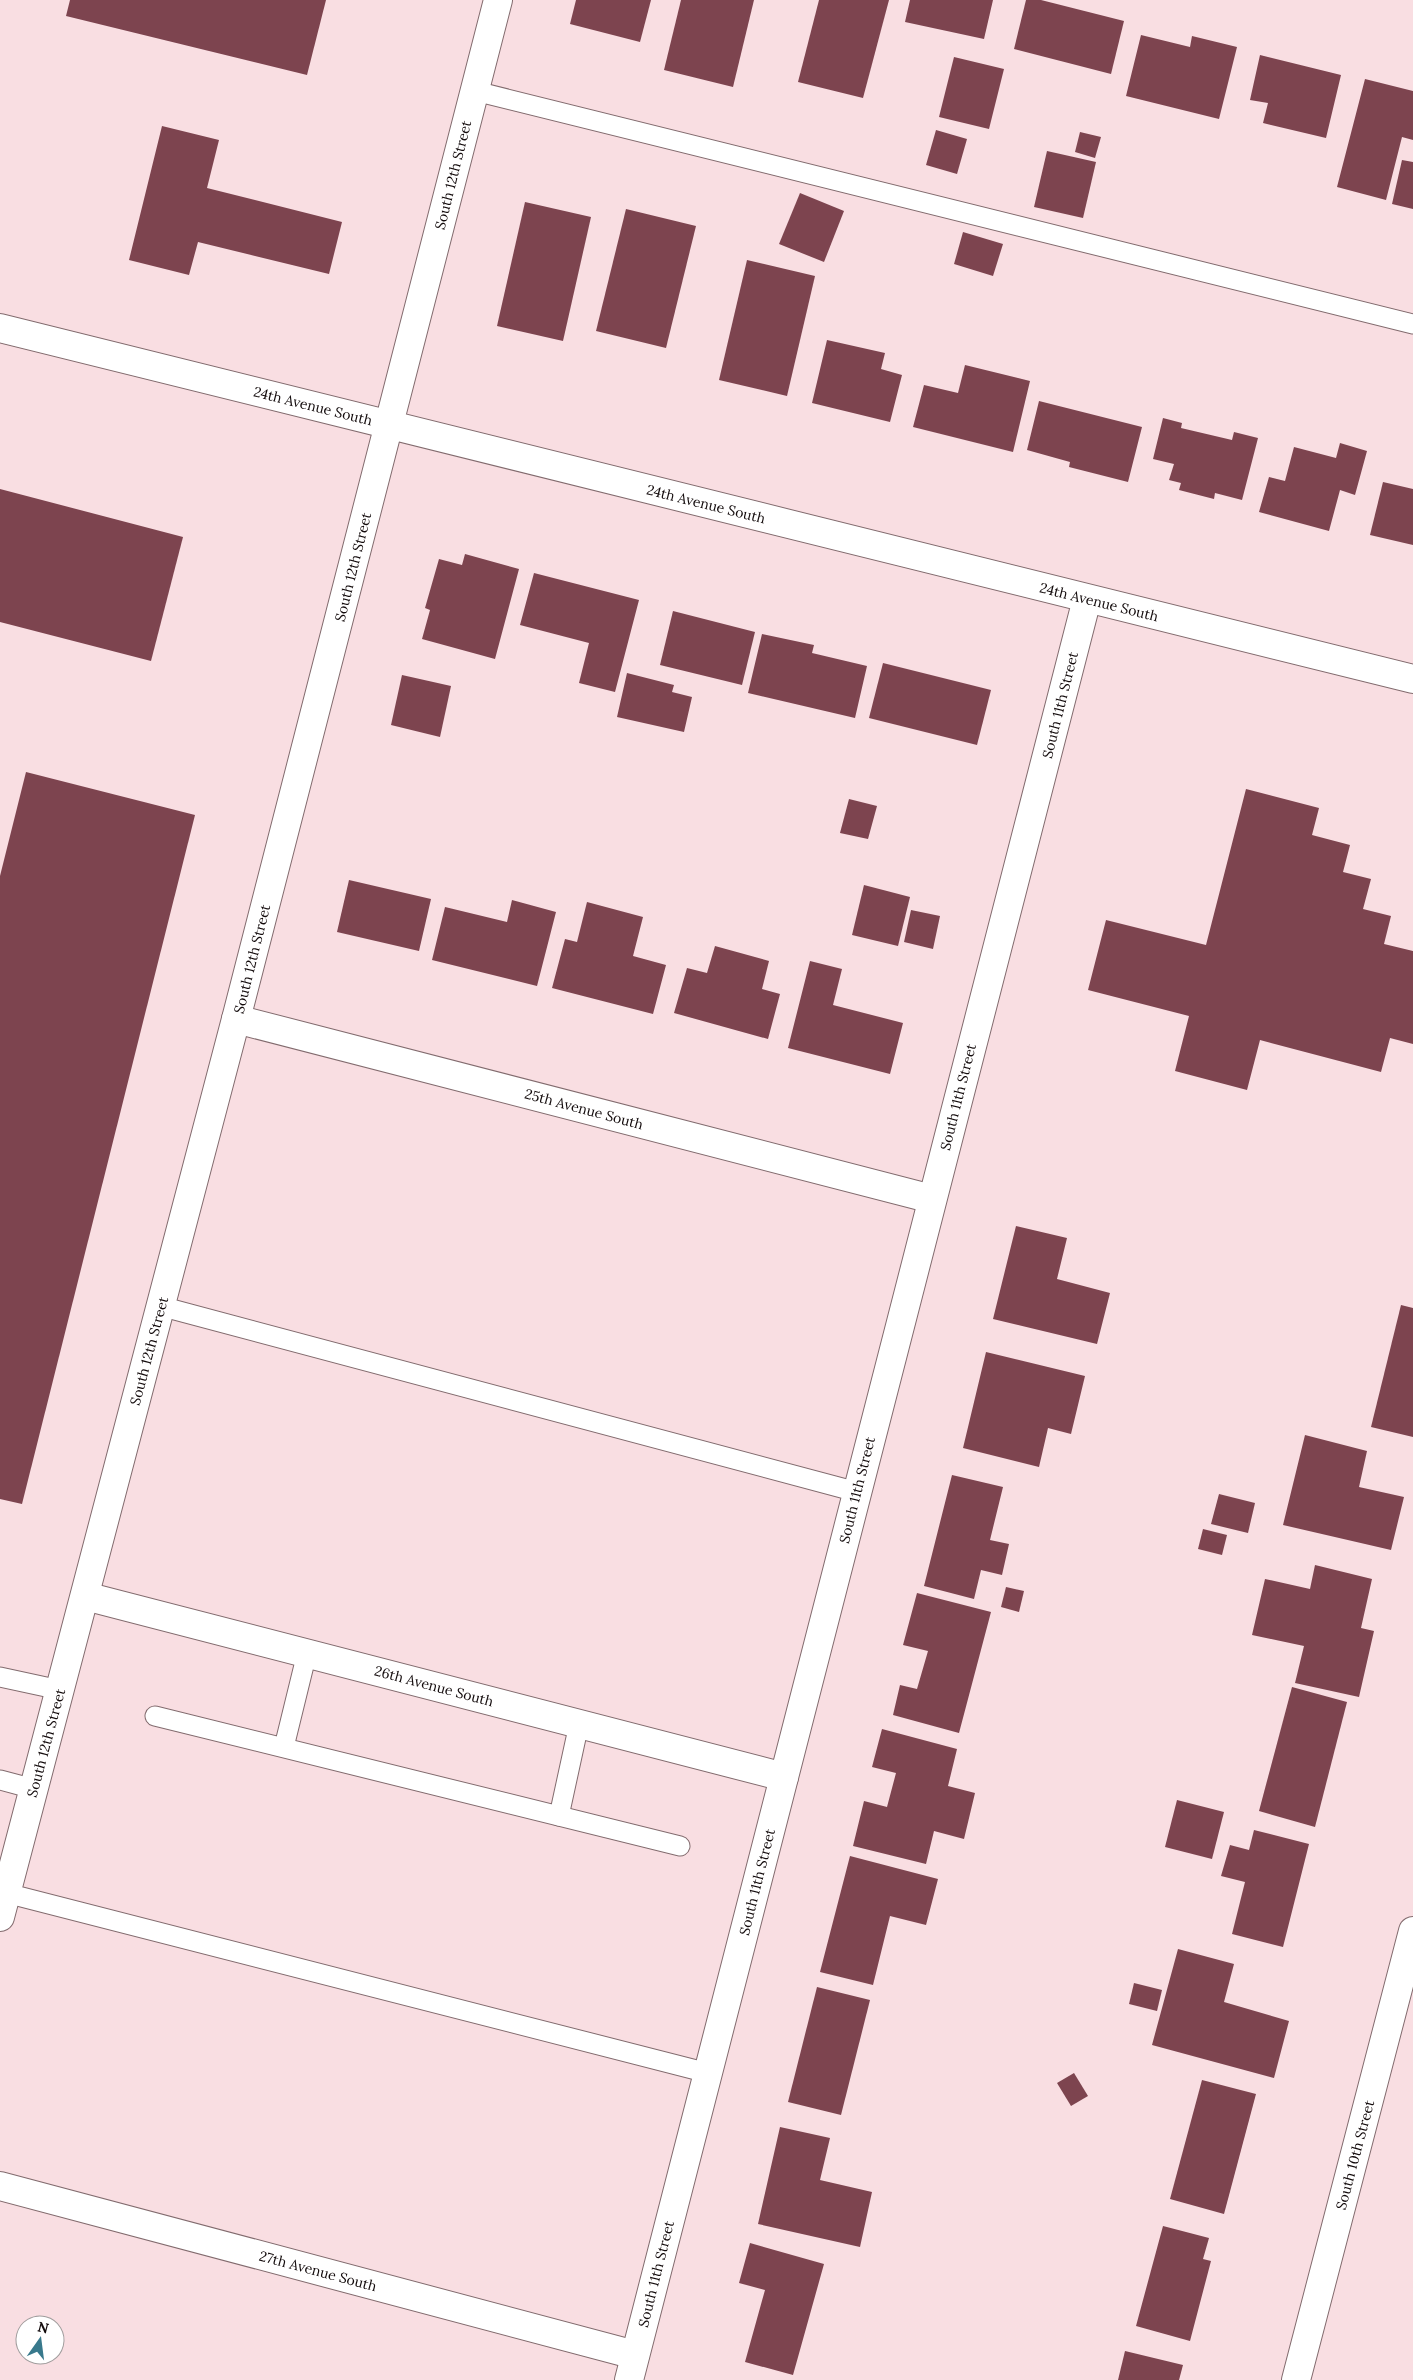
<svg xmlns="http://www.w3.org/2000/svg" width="1413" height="2380" font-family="Lora,serif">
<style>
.building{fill:#7d444f}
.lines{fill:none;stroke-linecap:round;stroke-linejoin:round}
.lane-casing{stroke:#826b6e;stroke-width:21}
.street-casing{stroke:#826b6e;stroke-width:30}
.lane{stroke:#fff;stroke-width:19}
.street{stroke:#fff;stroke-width:28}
.labels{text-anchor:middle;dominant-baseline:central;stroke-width:5;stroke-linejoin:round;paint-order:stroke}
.street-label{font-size:14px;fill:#120a0b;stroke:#fff}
</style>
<rect width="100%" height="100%" fill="#f9dee2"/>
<g class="building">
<polygon points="70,0 326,0 307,75 66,16"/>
<polygon points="576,0 651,0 640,42 570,24"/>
<polygon points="681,0 754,0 733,87 664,70"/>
<polygon points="819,0 889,0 863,98 798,82"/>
<polygon points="910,0 993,0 984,39 905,22"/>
<polygon points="1026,0 1041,0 1124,21 1111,74 1014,49"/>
<polygon points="1141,35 1190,47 1192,36 1237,47 1219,119 1126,96"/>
<polygon points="1260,55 1341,75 1326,138 1263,123 1268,103 1250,100"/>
<polygon points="954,57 1004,69 989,129 939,117"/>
<polygon points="1365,79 1413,91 1413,140 1402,137 1386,200 1337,187"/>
<polygon points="162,126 219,140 207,188 342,222 329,274 198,242 189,275 129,260"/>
<polygon points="936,130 967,139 957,174 926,165"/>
<polygon points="1080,132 1101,137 1095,158 1075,152"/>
<polygon points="1047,151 1096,162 1083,218 1034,207"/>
<polygon points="1402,160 1413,162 1413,209 1392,204"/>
<polygon points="800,193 844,211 824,262 779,244"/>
<polygon points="525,202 591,217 563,341 497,326"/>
<polygon points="626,209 696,226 666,348 596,331"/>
<polygon points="963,232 1003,244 993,276 954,264"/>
<polygon points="747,260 815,276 787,396 719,380"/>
<polygon points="827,340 885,353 881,369 902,375 890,422 812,403"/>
<polygon points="965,365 1030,381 1013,452 913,427 924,385 958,393"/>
<polygon points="1039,401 1142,427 1128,482 1069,467 1070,462 1027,450"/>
<polygon points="1163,418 1182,423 1181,428 1232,440 1234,432 1258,438 1242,500 1215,493 1214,499 1179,490 1181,483 1169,480 1174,464 1153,459"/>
<polygon points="1340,443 1367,451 1355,495 1340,490 1329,531 1259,512 1269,477 1285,481 1294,447 1336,458"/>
<polygon points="1383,482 1413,489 1413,545 1370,535"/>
<polygon points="0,489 183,537 151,661 0,622"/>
<polygon points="465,554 519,569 495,659 422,639 430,610 425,608 439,559 462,565"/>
<polygon points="534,573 639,600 615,692 579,683 589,643 520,625"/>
<polygon points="673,611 755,632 742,685 660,665"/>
<polygon points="762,634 814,645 812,653 867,666 855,718 748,693"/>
<polygon points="883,663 991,690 977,745 869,718"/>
<polygon points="627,673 674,685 672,692 692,697 684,732 617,717"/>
<polygon points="402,675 451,686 440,737 391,725"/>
<polygon points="26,772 195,815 22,1504 0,1499 0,876"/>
<polygon points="1246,789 1319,808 1312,835 1350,845 1343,872 1371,879 1363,909 1391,916 1384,944 1413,951 1413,1044 1390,1038 1381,1072 1260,1040 1247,1090 1175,1071 1189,1016 1088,990 1106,920 1206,945"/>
<polygon points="849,799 877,806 868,839 840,833"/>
<polygon points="349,880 431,899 419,951 337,932"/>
<polygon points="864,885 910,897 898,946 852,935"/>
<polygon points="512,900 556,912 537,986 432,960 445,907 507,922"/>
<polygon points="587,902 643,917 633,956 666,965 653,1014 552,988 565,939 577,942"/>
<polygon points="911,910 940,916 933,949 904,942"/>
<polygon points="715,946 769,961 762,989 780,994 768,1039 674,1013 687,968 707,973"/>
<polygon points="810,961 842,969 833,1005 903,1023 890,1074 788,1048"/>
<polygon points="1016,1226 1067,1238 1057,1279 1110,1293 1097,1344 993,1319"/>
<polygon points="1401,1305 1413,1308 1413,1437 1371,1427"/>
<polygon points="986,1352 1085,1376 1071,1434 1048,1428 1039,1467 963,1448"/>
<polygon points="1305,1435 1367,1451 1359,1487 1404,1497 1391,1550 1283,1525"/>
<polygon points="952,1475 1003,1487 990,1540 1009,1544 1002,1575 981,1570 974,1599 924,1586"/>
<polygon points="1219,1494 1255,1503 1248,1533 1211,1524"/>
<polygon points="1203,1529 1227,1535 1222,1555 1198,1549"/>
<polygon points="1315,1565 1372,1579 1361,1628 1374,1631 1359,1697 1295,1683 1304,1646 1252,1635 1265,1579 1310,1589"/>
<polygon points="1006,1587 1024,1591 1019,1612 1001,1607"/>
<polygon points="917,1593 991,1612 959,1733 893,1715 900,1685 917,1689 928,1651 903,1645"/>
<polygon points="1292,1687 1347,1702 1315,1827 1259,1811"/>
<polygon points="882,1729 957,1749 948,1786 975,1793 964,1839 934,1831 926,1864 853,1846 864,1801 887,1807 896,1773 872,1767"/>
<polygon points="1177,1800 1224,1812 1212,1859 1165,1847"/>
<polygon points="1254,1830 1309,1844 1283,1947 1232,1934 1245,1882 1221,1876 1230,1845 1249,1850"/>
<polygon points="850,1856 938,1879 926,1925 890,1916 873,1985 820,1972"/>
<polygon points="1178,1949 1234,1964 1224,2002 1289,2021 1274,2078 1152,2045"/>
<polygon points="1134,1983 1162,1990 1157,2011 1129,2004"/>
<polygon points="817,1987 870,2000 841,2115 788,2102"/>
<polygon points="1074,2073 1088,2096 1071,2106 1057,2083"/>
<polygon points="1202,2080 1256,2094 1224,2214 1170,2199"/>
<polygon points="780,2127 830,2138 820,2180 872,2192 860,2247 758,2224"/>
<polygon points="1163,2226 1209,2238 1203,2259 1211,2261 1190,2341 1136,2326"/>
<polygon points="750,2243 824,2264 793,2375 745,2362 765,2290 739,2283"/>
<polygon points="1125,2351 1183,2365 1179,2380 1118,2380"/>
</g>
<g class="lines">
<defs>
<g id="lane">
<polyline points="475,91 1413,324"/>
<polyline points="160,1306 857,1492"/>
<polyline points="0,1677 60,1690"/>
<polyline points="155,1716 680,1846"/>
<polyline points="284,1747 307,1653"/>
<polyline points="0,1780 34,1789"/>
<polyline points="559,1816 579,1724"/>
<polyline points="6,1893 708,2073"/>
</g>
<g id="street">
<polyline points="0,328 1413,679"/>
<polyline points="236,1019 932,1199"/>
<polyline points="85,1596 784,1777"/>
<polyline points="0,1917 236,1019 498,0"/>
<polyline points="0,2186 635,2355"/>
<polyline points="629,2380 1087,599"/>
<polyline points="1296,2380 1413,1931"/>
</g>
</defs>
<use href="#lane" class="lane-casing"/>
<use href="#street" class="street-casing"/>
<use href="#lane" class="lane"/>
<use href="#street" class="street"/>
</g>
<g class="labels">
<g class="street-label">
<text transform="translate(453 175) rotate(-76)">South 12th Street</text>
<text transform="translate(313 406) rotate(14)">24th Avenue South</text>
<text transform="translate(706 504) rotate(14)">24th Avenue South</text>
<text transform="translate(353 567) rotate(-76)">South 12th Street</text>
<text transform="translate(1099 602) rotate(14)">24th Avenue South</text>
<text transform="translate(1060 705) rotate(-76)">South 11th Street</text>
<text transform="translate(252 959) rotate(-76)">South 12th Street</text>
<text transform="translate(958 1097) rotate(-76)">South 11th Street</text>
<text transform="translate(584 1109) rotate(15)">25th Avenue South</text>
<text transform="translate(149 1351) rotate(-75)">South 12th Street</text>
<text transform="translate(857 1490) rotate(-76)">South 11th Street</text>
<text transform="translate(434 1686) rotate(15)">26th Avenue South</text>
<text transform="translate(46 1743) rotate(-75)">South 12th Street</text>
<text transform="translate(757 1882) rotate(-76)">South 11th Street</text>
<text transform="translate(1355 2155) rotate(-75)">South 10th Street</text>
<text transform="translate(318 2271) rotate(15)">27th Avenue South</text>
<text transform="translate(656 2274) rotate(-76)">South 11th Street</text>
</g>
</g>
<g transform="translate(40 2340) rotate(14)"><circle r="24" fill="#ffffff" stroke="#a09d9d"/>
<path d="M0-4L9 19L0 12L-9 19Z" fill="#38798c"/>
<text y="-8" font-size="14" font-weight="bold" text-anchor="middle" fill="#120a0b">N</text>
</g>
</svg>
